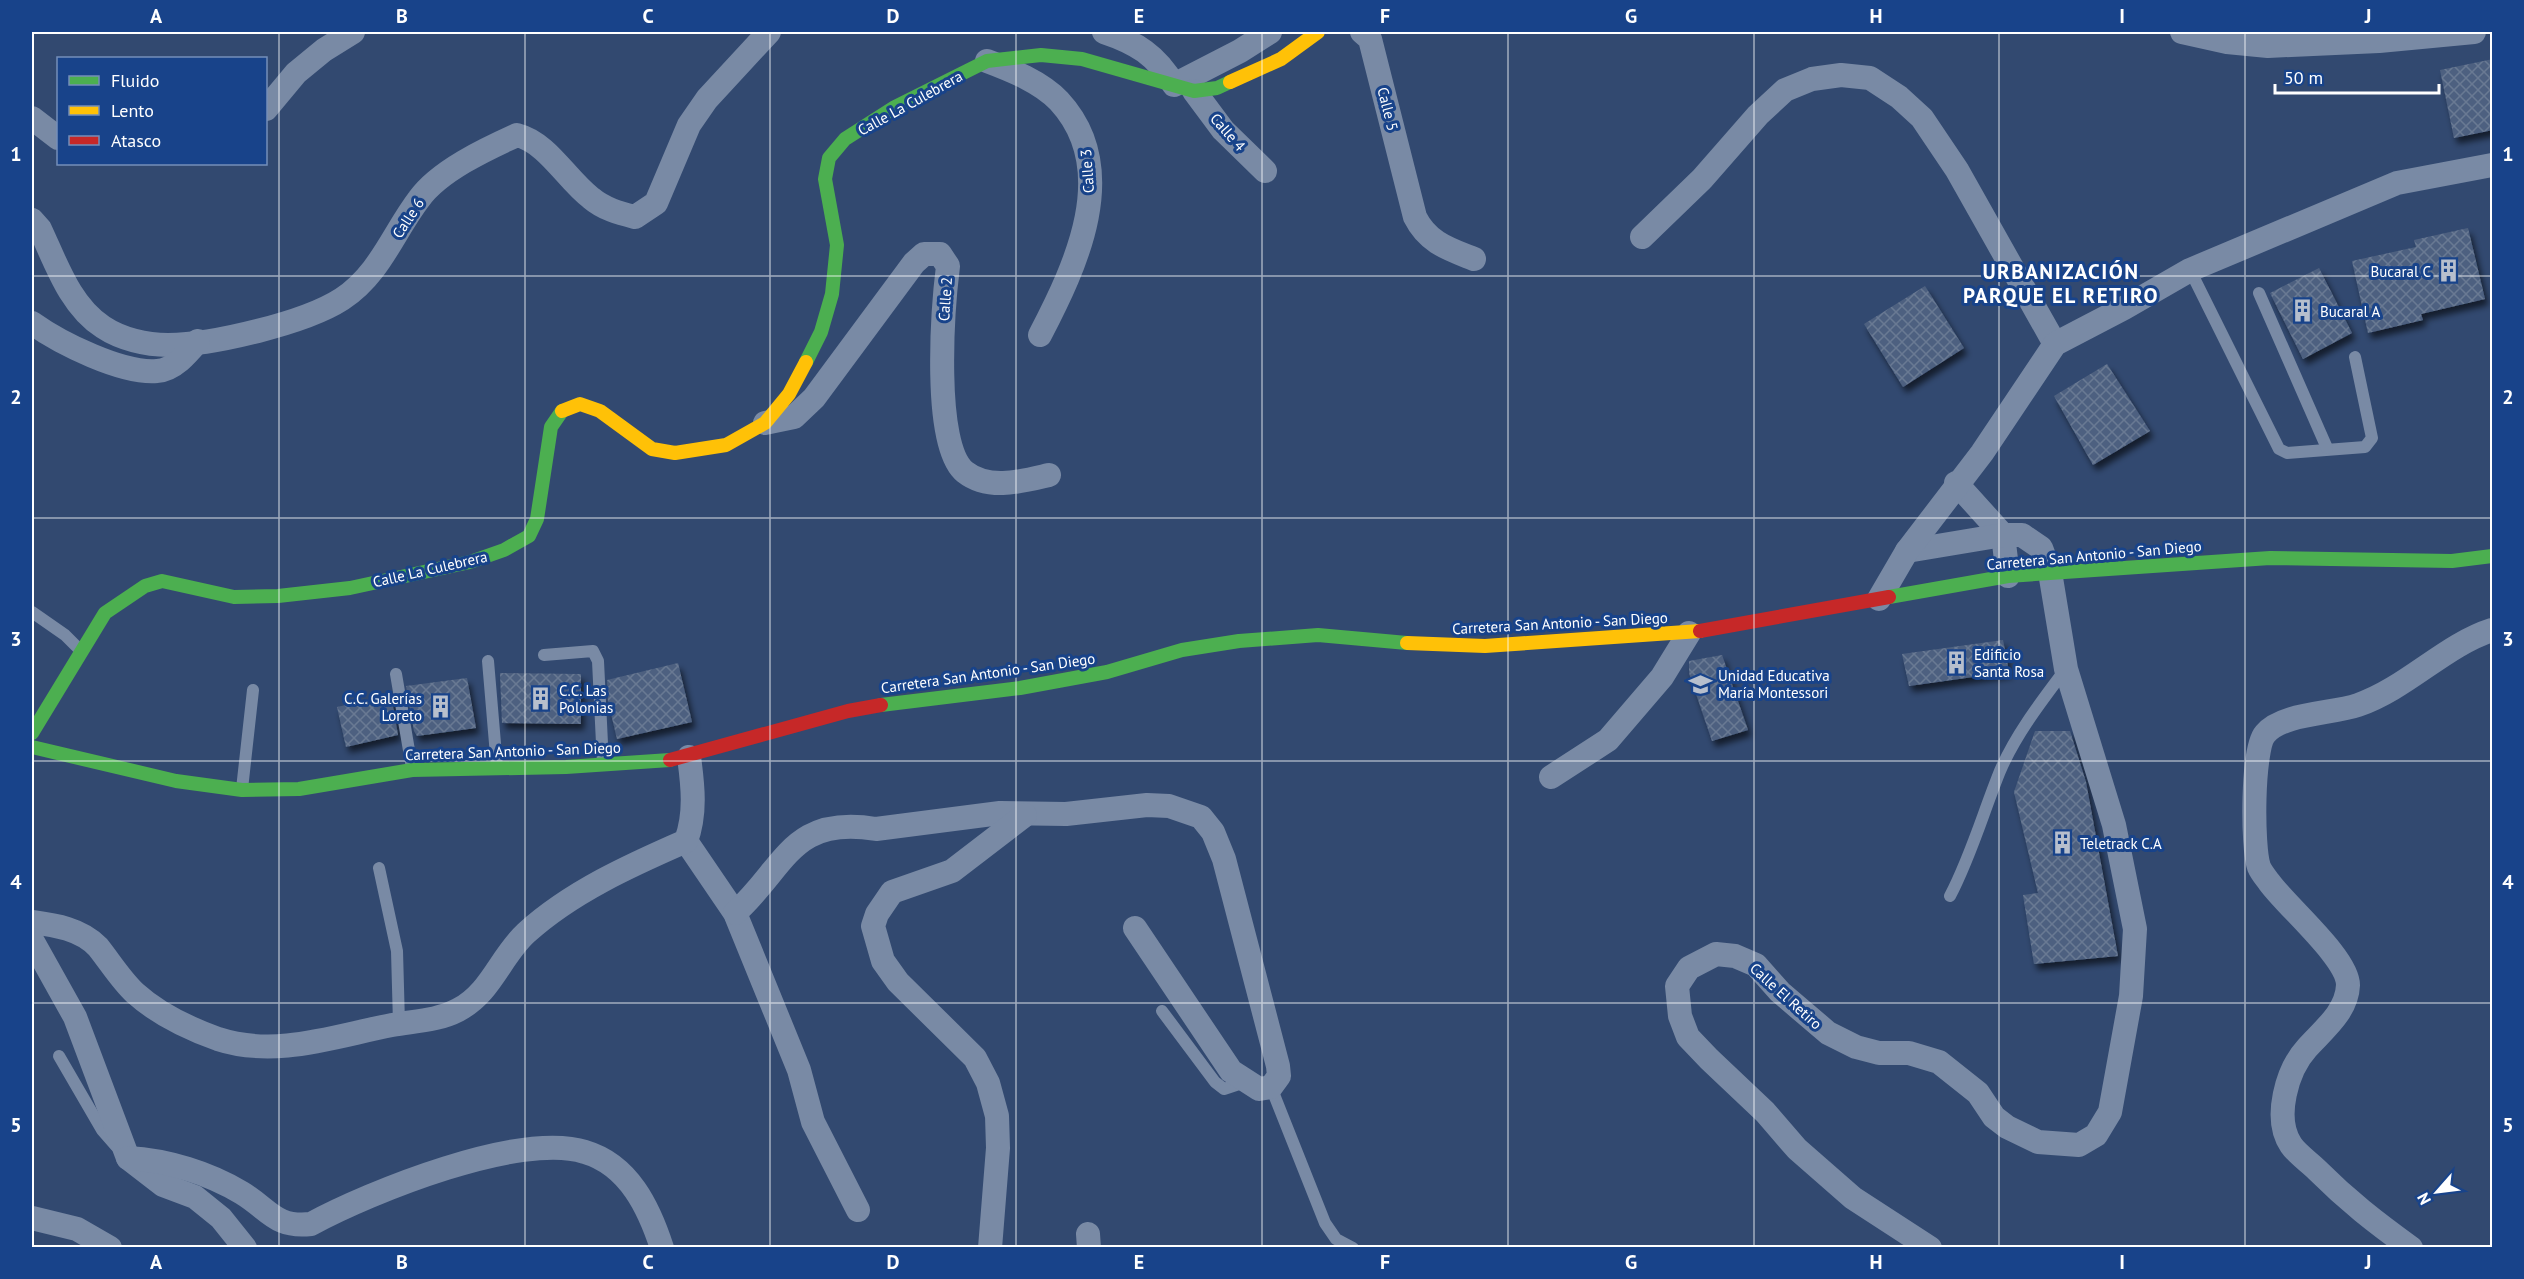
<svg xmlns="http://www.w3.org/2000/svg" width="2524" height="1279" font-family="'PT Sans',sans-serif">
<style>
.building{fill:url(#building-cross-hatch);filter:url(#shadow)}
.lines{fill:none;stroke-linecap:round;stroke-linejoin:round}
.lane{stroke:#798aa5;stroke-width:12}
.street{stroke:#798aa5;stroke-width:24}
.fast{stroke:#4caf50;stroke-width:14}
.slow{stroke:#ffc107;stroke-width:14}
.jam{stroke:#c62828;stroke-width:14}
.grid{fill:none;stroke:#fff;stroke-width:1.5;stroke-opacity:0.55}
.labels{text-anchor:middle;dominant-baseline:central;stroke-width:6;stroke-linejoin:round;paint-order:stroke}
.street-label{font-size:15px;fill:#fff;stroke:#18438a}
.poi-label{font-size:15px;fill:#fff;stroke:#18438a;text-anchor:start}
.district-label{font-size:21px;font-weight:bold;letter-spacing:1.5px;fill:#fff;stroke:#18438a}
.neatline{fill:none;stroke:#fff;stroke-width:2}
.grid-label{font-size:20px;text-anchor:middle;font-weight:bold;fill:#fff}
</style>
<defs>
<pattern id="building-cross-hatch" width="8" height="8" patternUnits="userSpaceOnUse" patternTransform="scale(1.5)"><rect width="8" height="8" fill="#4e6180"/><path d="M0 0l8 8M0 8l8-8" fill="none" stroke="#697993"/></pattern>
<filter id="shadow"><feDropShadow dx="3.5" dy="6" stdDeviation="3" flood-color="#0009"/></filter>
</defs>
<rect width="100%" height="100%" fill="#324970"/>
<g class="building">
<polygon points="2493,59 2493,130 2454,138 2440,70"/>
<polygon points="2468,228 2485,299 2421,314 2423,320 2368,333 2352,261 2416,247 2414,240"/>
<polygon points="2319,268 2352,333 2303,359 2270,293"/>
<polygon points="1925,286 1964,348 1903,387 1864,324"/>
<polygon points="2107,364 2150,431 2093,465 2054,396"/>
<polygon points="2003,640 2009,672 1909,686 1902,654"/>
<polygon points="1722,655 1748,730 1712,741 1689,673 1689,661"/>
<polygon points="678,663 692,722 617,739 608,701 607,680"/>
<polygon points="500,673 581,674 581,724 502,723"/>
<polygon points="467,678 476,728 417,736 414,731 406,686"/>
<polygon points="391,695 398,735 346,747 337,707"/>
<polygon points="2035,731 2070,731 2086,782 2118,956 2034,964 2023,895 2038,893 2014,792"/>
</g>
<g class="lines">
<g class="lane">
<polyline points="2190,270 2279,449 2287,453 2365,447 2372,438 2355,357"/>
<polyline points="2259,293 2327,448"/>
<polyline points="32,612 65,635 81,651"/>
<polyline points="544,655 593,651 598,661 603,764"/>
<polyline points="488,661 497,767"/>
<polyline points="396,674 412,768"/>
<polyline points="242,789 253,690"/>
<polyline points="379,868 397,951 399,1023"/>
<path d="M1950,896C1971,856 1983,813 2000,771C2016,734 2041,702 2065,670"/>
<polyline points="1162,1011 1215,1082 1224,1089 1245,1082"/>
<polyline points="59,1056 102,1130 116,1146"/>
<polyline points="1271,1087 1325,1223 1336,1239 1353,1248"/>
</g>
<g class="street">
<path d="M1104,32C1137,43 1156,55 1174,85L1240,51L1270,32"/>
<path d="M1362,32L1370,39L1415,217C1428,243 1449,249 1474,259"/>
<polyline points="2182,32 2227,42 2268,46 2379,41 2474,32"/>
<path d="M987,61C1011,70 1041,82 1059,101C1122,169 1076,266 1040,335"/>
<polyline points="1194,91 1223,130 1265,171"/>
<polyline points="266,109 296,73 324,50 353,32"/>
<polyline points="32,118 58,138"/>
<path d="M32,220L40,229C56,263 70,306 103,327C121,339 146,345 168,345C212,345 305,323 342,299C380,274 393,233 419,199C439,171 486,149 517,135C548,143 566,179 591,198C604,209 619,213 635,217L656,203L689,125L707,99L769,32"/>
<polyline points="1642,237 1702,179 1758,115 1785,90 1812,79 1841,75 1870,78 1899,97 1922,118 1957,170 2055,344"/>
<path d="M32,323C60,343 122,374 157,371C174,370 188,353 198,341"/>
<path d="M765,423L794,417L814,398L914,263L924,254H940L948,266C943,306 932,446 965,472C989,491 1023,481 1049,475"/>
<polyline points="1956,483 2003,535 2008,576"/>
<polyline points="1907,551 2003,535 2022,535 2041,548 2050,572 2066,669 2114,825 2135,929 2131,996 2110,1112 2096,1135 2079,1145 2038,1142 2007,1127 1994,1117 1978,1093 1939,1062 1909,1053 1879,1053 1856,1047 1828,1033 1780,992 1756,965 1735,956 1716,954 1689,968 1677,986 1680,1016 1688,1037 1709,1059 1765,1112 1797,1149 1853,1198 1930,1248"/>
<polyline points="1879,599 1907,551 1982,453 2055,344 2124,308 2190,270 2397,183 2492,165"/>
<polyline points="1551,777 1608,740 1662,677 1689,633"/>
<polyline points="686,841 735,913 799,1070 813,1122 858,1210"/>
<path d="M735,913C786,867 791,815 876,829L1000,813L1066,814L1147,805L1169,806L1201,817L1213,832L1224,859L1278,1066L1279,1076L1271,1087L1259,1089L1231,1071L1135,928"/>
<path d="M32,922C55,925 81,929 98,947C110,962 121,980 135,993C157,1013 190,1029 218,1039C276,1058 335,1036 392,1025C414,1021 437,1021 458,1010C491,993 500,957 526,933C571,892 631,865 686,841C696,814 693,786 689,757"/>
<polyline points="32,940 75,1017 128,1158 163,1185 195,1197 221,1218 245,1248"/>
<path d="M128,1158C167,1160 209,1173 242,1193C270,1210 275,1228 311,1224C370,1192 521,1131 585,1152C629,1165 649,1208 662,1248"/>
<polyline points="32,1218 77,1229 110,1248"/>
<polyline points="1088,1234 1089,1248"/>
<polyline points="990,1248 998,1148 997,1116 988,1083 975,1058 898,982 883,961 873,926 877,914 892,892 952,871 1025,815"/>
<path d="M2411,1248C2375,1222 2348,1201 2317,1170C2309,1162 2297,1154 2291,1145C2273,1118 2287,1070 2307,1048C2323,1030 2347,1012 2348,985C2348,958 2286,906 2269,882C2266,878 2261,872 2259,867C2252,847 2252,749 2265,734C2282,713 2332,714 2358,705C2407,688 2445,645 2492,630"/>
</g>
<g class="fast">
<polyline points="806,362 821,332 832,294 837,245 825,179 829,158 845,139 895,107 987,61 1041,55 1082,59 1194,91 1217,88 1230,82"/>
<polyline points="1889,597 2008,576 2270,558 2452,561 2492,556"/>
<polyline points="881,705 1020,688 1107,672 1182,650 1239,641 1318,635 1407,643"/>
<polyline points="32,733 105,613 145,586 162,581 234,597 278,596 350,588 470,562 504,550 529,536 537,519 551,427 562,411"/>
<polyline points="32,747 176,781 242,790 299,789 412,770 566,767 670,760"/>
</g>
<g class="slow">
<polyline points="1230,82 1281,59 1318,32"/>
<polyline points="562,411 580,404 600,411 652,449 675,453 726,445 765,423 789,394 806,362"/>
<polyline points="1407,643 1485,646 1700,631"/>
</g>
<g class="jam">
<polyline points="1700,631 1889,597"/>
<polyline points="670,760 848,711 881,705"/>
</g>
</g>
<path class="grid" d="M279,32V1248M525,32V1248M770,32V1248M1016,32V1248M1262,32V1248M1508,32V1248M1754,32V1248M1999,32V1248M2245,32V1248M32,276H2492M32,518H2492M32,761H2492M32,1003H2492"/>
<defs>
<symbol id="building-bare" viewBox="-9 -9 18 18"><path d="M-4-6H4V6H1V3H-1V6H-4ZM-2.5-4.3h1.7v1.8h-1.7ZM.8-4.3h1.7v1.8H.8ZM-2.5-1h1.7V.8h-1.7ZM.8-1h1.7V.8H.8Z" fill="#b7bfcd" stroke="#18438a" stroke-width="2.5" paint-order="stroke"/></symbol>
<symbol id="school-bare" viewBox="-9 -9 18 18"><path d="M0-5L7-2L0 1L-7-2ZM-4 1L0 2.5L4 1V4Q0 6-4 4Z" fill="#b7bfcd" stroke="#18438a" stroke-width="2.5" paint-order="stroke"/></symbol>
</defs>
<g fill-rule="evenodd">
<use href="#building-bare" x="2432" y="254" width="33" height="33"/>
<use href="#building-bare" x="2286" y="294" width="33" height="33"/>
<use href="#building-bare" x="1940" y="646" width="33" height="33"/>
<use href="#school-bare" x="1684" y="668" width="33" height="33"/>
<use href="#building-bare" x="524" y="682" width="33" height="33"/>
<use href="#building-bare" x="424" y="690" width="33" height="33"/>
<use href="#building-bare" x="2046" y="826" width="33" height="33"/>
</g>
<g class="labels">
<g class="street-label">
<text transform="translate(910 103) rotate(-29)">Calle La Culebrera</text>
<text transform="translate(1388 109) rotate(76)">Calle 5</text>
<text transform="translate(1228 132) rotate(49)">Calle 4</text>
<text transform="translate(1087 171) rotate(-94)">Calle 3</text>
<text transform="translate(408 218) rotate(-57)">Calle 6</text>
<text transform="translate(945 299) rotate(-86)">Calle 2</text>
<text transform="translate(2094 555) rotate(-5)">Carretera San Antonio - San Diego</text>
<text transform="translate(430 569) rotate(-13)">Calle La Culebrera</text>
<text transform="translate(1560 623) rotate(-3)">Carretera San Antonio - San Diego</text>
<text transform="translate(988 673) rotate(-8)">Carretera San Antonio - San Diego</text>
<text transform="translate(513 751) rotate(-2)">Carretera San Antonio - San Diego</text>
<text transform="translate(1786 996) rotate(42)">Calle El Retiro</text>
</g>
<g class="poi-label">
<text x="2431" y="271" text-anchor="end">Bucaral C</text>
<text x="2320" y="311">Bucaral A</text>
<text x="1974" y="654">Edificio<tspan x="1974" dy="17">Santa Rosa</tspan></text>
<text x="1718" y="675">Unidad Educativa<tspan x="1718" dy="17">María Montessori</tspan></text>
<text x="559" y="690">C.C. Las<tspan x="559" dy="17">Polonias</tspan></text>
<text x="422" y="698" text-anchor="end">C.C. Galerías<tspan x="422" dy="17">Loreto</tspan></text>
<text x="2080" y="843">Teletrack C.A</text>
</g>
<g class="district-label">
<text x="2061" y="271">URBANIZACIÓN<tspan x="2061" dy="24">PARQUE EL RETIRO</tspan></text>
</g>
</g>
<rect width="2524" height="1279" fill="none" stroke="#18438a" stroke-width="66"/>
<rect x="57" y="57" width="210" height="108" fill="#18438a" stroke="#748eb9" stroke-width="1.5"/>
<rect x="69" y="76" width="30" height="9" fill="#4caf50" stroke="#748eb9" stroke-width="1.5"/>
<text x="111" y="87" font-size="18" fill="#ffffff">Fluido</text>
<rect x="69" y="106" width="30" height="9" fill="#ffc107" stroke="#748eb9" stroke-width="1.5"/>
<text x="111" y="117" font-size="18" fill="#ffffff">Lento</text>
<rect x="69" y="136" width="30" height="9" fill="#c62828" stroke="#748eb9" stroke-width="1.5"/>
<text x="111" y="147" font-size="18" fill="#ffffff">Atasco</text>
<g transform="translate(2437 1192) rotate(242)" stroke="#18438a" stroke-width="4.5" paint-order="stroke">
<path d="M0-4.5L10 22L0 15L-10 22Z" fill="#ffffff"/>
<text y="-9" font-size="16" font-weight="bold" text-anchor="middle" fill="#ffffff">N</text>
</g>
<path d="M2275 84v9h164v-9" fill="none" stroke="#ffffff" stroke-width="3"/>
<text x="2284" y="84" font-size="18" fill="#ffffff" stroke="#18438a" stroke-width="4.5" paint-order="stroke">50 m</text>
<rect x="33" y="33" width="2458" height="1213" class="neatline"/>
<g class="grid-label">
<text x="156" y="23">A</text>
<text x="402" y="23">B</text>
<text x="648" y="23">C</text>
<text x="893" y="23">D</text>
<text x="1139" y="23">E</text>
<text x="1385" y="23">F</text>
<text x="1631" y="23">G</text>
<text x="1876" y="23">H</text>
<text x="2122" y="23">I</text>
<text x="2368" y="23">J</text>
<text x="16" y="161">1</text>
<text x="2508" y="161">1</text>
<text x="16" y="404">2</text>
<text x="2508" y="404">2</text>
<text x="16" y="646">3</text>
<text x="2508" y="646">3</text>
<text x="16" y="889">4</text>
<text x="2508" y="889">4</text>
<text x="16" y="1132">5</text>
<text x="2508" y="1132">5</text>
<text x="156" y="1269">A</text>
<text x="402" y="1269">B</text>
<text x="648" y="1269">C</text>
<text x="893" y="1269">D</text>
<text x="1139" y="1269">E</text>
<text x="1385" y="1269">F</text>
<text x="1631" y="1269">G</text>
<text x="1876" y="1269">H</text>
<text x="2122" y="1269">I</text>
<text x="2368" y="1269">J</text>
</g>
</svg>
